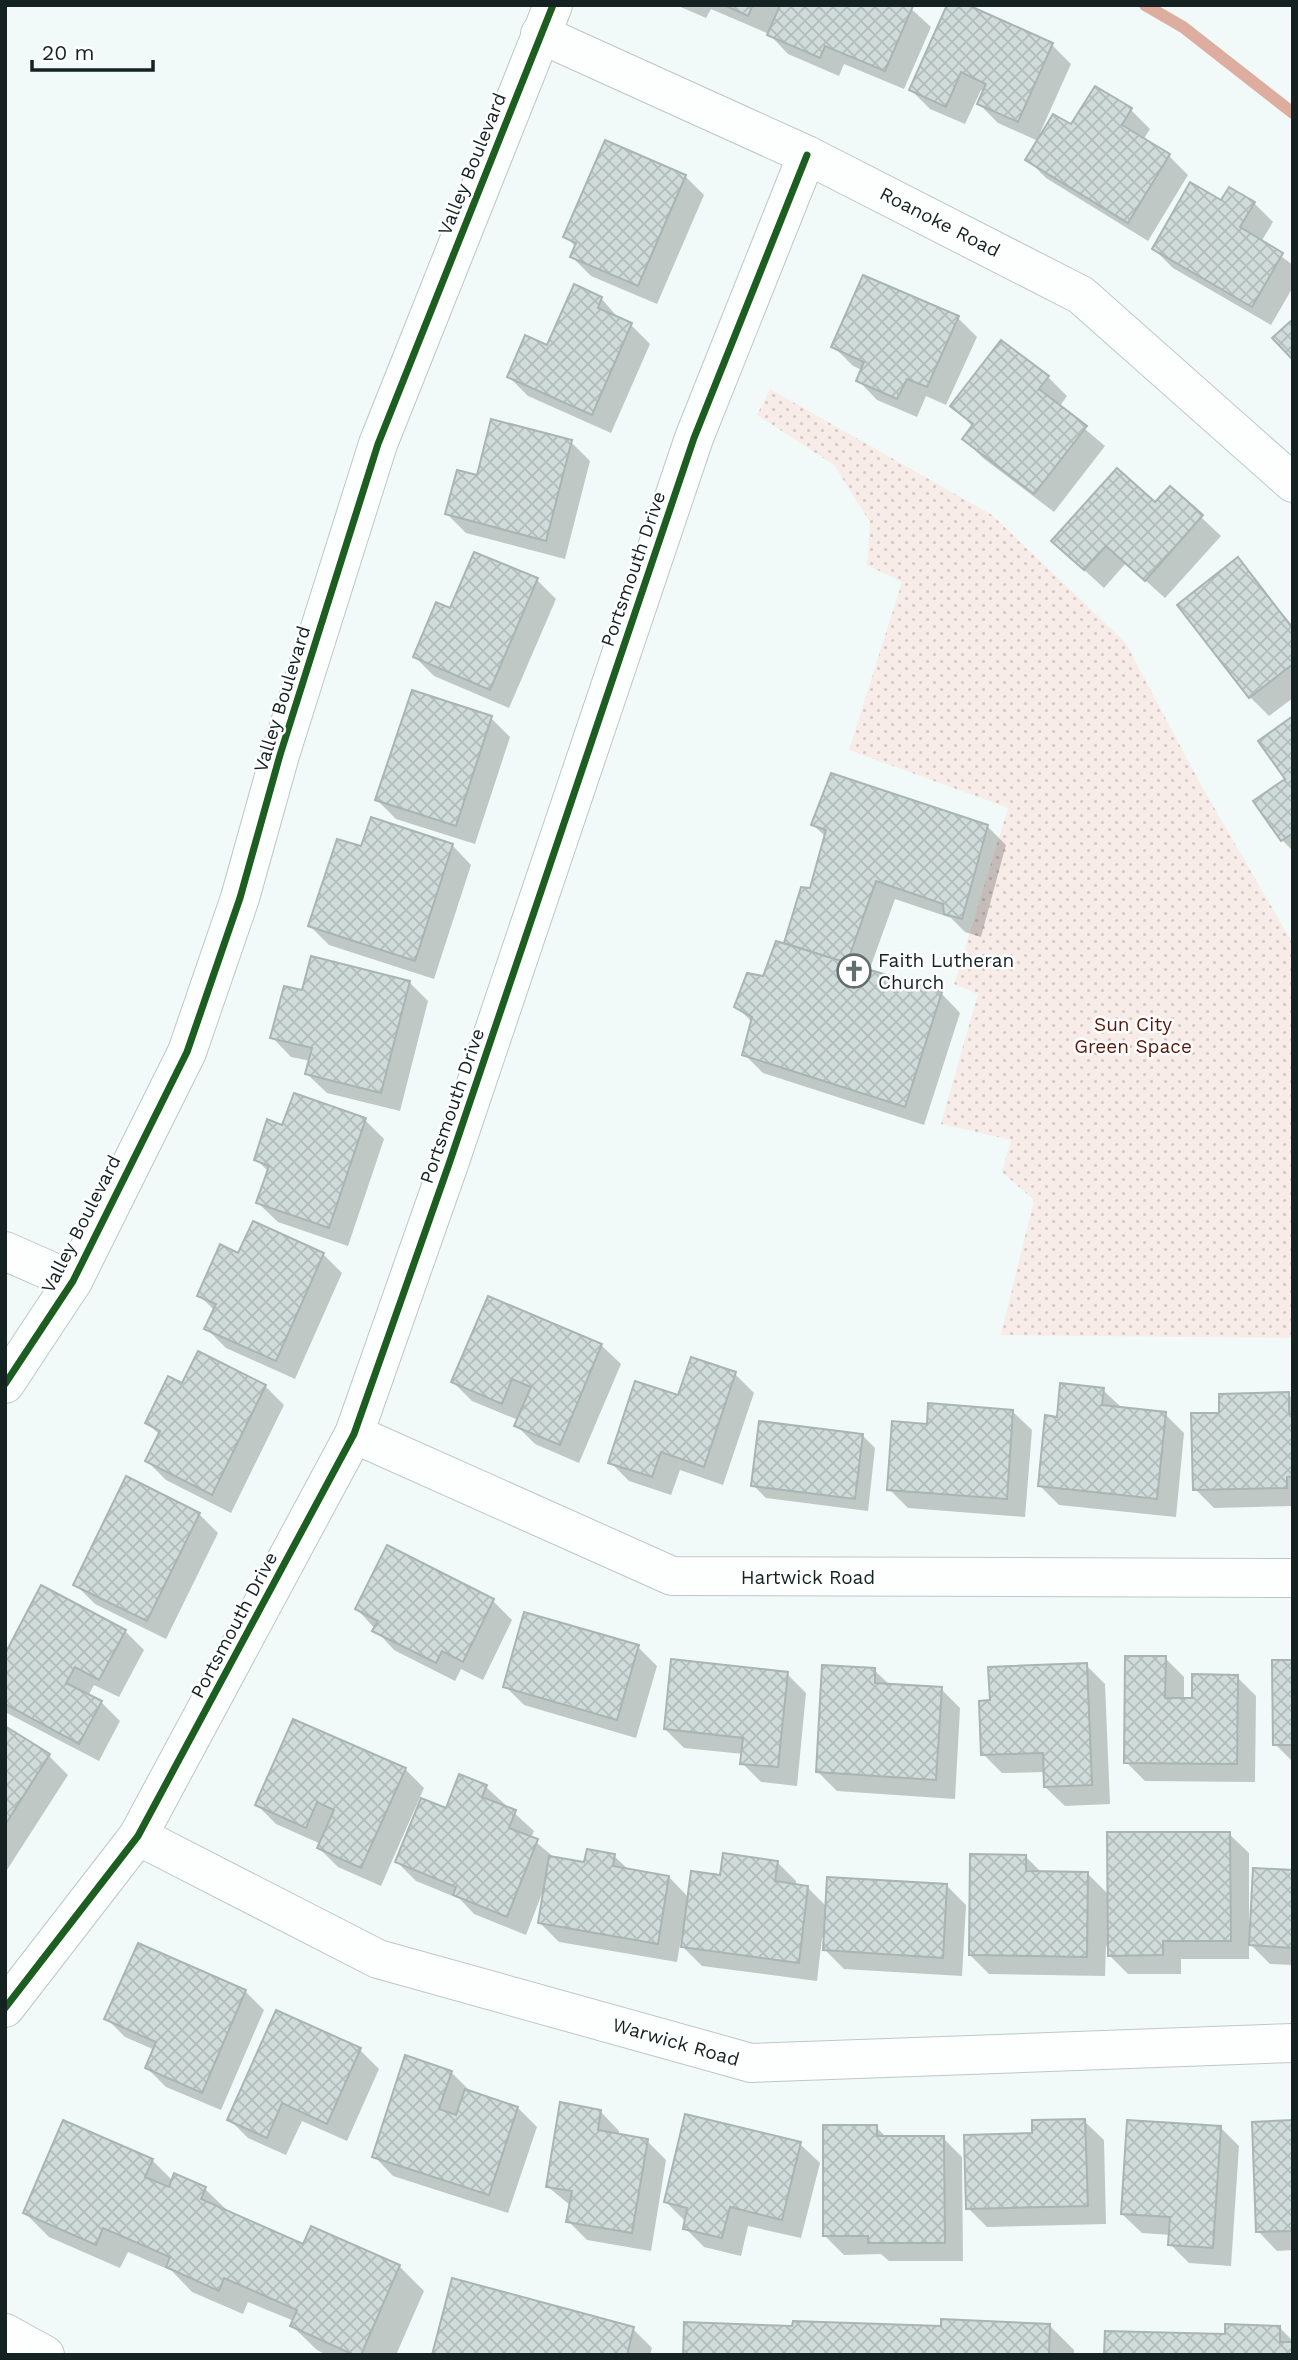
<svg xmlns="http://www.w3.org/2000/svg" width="1298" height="2360" font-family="'Work Sans',sans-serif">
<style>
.park{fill:url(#park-dots)}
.shadow{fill:#0003}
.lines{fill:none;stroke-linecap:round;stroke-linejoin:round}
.stream{stroke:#ddada0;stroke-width:12}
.building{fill:url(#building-cross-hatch);stroke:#a9b5b3;stroke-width:2}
.minor-casing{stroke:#bdc8c6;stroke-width:40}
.tertiary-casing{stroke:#bdc8c6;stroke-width:40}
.minor{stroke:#fdfefe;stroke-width:38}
.tertiary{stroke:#fdfefe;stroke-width:38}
.cycleway-casing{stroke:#fff;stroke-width:11}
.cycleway{stroke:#1b5e20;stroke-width:7}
.labels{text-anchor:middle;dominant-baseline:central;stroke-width:5;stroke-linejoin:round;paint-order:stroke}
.street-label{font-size:19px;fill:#142321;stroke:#fff}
.poi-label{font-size:19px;fill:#142321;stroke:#fff;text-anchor:start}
.park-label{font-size:19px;fill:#581709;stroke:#fff}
</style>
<defs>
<pattern id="park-dots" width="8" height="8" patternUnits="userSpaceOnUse" patternTransform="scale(1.75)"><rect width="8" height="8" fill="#f7ece8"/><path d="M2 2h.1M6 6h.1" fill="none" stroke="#d3cac7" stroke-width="1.8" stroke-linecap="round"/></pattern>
<pattern id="building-cross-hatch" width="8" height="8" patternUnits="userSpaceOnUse" patternTransform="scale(1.75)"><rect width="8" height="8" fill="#d0dcda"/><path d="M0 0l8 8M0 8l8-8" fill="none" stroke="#b2bcbb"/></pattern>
</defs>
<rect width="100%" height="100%" fill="#f1faf8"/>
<polygon class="park" points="770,389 992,515 1125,642 1201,785 1293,944 1293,1338 1001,1335 1034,1200 1002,1172 1011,1140 941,1124 978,994 954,984 1008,808 849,750 902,582 867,565 870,522 834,465 757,415"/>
<g class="shadow">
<polygon points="676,5 907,5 931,27 904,89 844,64 839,76 788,54 769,34 711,9 706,18"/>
<polygon points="948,5 1052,45 1071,64 1040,133 1072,127 1095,88 1131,110 1150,129 1143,140 1169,156 1188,175 1148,241 1046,178 1027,159 1038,141 998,123 979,104 984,92 981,90 965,124 930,109 911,90"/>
<polygon points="685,176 704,195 657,304 591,276 572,257 576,247 566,237"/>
<polygon points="1222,203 1254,203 1273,222 1261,242 1293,265 1293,287 1271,325 1173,268 1154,249"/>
<polygon points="601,298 620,320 631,325 650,344 611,433 528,396 509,377 548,347"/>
<polygon points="958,318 977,337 946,405 926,396 917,417 877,400 858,380 862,370 853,366 834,347"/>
<polygon points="1048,377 1067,396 1059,407 1105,446 1054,512 983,458 964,439 973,427 953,406"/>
<polygon points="571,442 590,461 565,559 466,533 447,514 478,477"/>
<polygon points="1170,488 1221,536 1165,598 1126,563 1104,588 1072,559 1156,504"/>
<polygon points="1238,560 1293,626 1293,698 1269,716 1250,697"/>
<polygon points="537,580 556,599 509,708 434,676 415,657 451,610"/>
<polygon points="491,718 510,737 475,844 396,819 377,800"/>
<polygon points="1293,718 1293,851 1282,840"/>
<polygon points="813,825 987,826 1006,845 981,937 965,932 951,918 895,899 869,971 941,993 960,1013 924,1125 763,1073 744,1054 752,1022 736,1006 764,979 786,945 803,889 811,890 826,837"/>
<polygon points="452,845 471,865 434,979 329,945 310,926 362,848"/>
<polygon points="409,982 428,1001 400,1111 327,1093 307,1074 311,1061 291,1057 272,1037 303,992"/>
<polygon points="365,1120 384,1139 348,1246 278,1222 258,1203 269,1172 256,1159 283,1127"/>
<polygon points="323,1254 342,1273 295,1379 226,1348 207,1329 215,1311 199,1295 239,1255"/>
<polygon points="489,1298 601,1345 621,1364 579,1463 535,1444 516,1425 518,1420 472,1401 453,1382"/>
<polygon points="199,1353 265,1386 284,1405 231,1513 166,1480 147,1461 160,1435 147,1423 183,1386"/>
<polygon points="735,1374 754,1393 723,1485 680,1470 671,1495 629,1481 610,1462 679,1397"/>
<polygon points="1103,1390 1123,1409 1165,1414 1184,1433 1176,1517 1059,1505 1040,1486 1058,1419"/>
<polygon points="1288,1394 1293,1399 1293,1506 1214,1508 1195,1489"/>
<polygon points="1012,1411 1032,1430 1025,1517 908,1508 889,1489 928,1426"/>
<polygon points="862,1435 875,1448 868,1511 766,1498 753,1485"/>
<polygon points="199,1514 218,1533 166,1639 95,1604 76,1585"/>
<polygon points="387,1548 493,1601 512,1620 483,1680 461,1669 455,1681 394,1650 357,1609"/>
<polygon points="125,1631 144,1650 119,1697 94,1685 88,1696 101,1702 120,1721 99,1761 5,1712 5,1658"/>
<polygon points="638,1647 657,1666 636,1738 524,1705 505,1686"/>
<polygon points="1165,1658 1184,1677 1184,1700 1194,1700 1237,1677 1256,1696 1255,1782 1145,1781 1126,1762"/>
<polygon points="1293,1662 1293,1762 1275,1744"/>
<polygon points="1086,1665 1105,1684 1110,1804 1065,1806 1045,1787 1045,1772 1002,1773 983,1754 992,1702"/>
<polygon points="874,1670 890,1685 941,1689 960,1708 955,1799 837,1791 818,1772"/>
<polygon points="787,1674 806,1693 797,1786 761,1782 742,1763 743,1754 684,1748 665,1729"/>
<polygon points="5,1728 49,1756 68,1775 5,1873"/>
<polygon points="405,1769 424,1788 381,1886 338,1867 319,1848 321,1844 276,1824 257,1805"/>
<polygon points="486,1787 534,1831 531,1838 556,1859 586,1864 614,1856 629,1870 669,1877 689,1898 722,1877 777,1862 796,1881 796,1886 807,1887 827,1907 947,1886 966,1905 962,1976 844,1969 825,1950 825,1938 822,1938 817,1981 702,1966 683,1947 685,1934 682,1933 677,1962 559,1942 540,1923 543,1891 526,1935 474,1914 460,1899 416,1881 397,1862 447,1810"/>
<polygon points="1229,1834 1249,1853 1249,1922 1293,1872 1293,1965 1270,1964 1249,1943 1249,1959 1181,1959 1181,1974 1128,1974 1109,1955 1109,1946 1106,1946 1105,1976 989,1974 970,1955 1025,1856 1042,1873 1088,1874 1109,1895"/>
<polygon points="245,1991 264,2010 221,2110 166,2087 147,2068 155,2050 125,2037 106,2018"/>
<polygon points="277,2012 360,2050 379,2069 347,2141 302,2121 286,2155 248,2138 229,2119"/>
<polygon points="451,2072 470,2091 518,2108 537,2127 508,2213 393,2176 374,2156"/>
<polygon points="600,2111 619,2131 619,2136 647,2141 666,2160 651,2251 587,2240 568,2221 571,2206 547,2186"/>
<polygon points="1084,2121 1104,2140 1106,2224 987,2227 968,2208 1033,2135"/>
<polygon points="1293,2122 1293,2250 1277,2251 1258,2231"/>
<polygon points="876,2127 887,2138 943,2138 962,2157 963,2261 889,2261 881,2254 844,2255 825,2236"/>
<polygon points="1220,2127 1239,2146 1231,2266 1189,2263 1170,2244 1171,2235 1142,2233 1122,2214"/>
<polygon points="800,2144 820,2163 801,2238 748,2226 741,2256 704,2247 685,2228 686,2222 666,2202"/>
<polygon points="152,2160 173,2181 205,2189 230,2213 304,2246 399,2266 424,2291 396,2355 327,2355 317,2350 292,2326 294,2321 248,2302 243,2314 192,2292 172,2271 128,2252 120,2268 49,2237 25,2213"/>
<polygon points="1049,2325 1074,2350 1074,2355 684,2355 943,2328"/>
<polygon points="1279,2327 1293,2341 1293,2355 1227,2336"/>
<polygon points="633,2329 652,2348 650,2355 434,2355"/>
</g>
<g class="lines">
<polyline class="stream" points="1145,5 1183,27 1293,113"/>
</g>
<g class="building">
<polygon points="724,5 753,5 748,16"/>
<polygon points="780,5 911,5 913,6 885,71 825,46 820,58 767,35"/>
<polygon points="947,5 968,5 1053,43 1018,122 977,104 986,84 961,72 946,107 909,90"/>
<polygon points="1095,86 1132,108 1122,125 1170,154 1128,223 1025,160 1053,114 1071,124"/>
<polygon points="605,140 686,175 638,286 570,257 576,243 563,237"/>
<polygon points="1190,182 1221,200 1229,187 1255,202 1240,227 1283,253 1252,307 1152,249"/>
<polygon points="863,275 959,316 927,387 907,379 897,399 856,381 864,362 831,347"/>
<polygon points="574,284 602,297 598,308 632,323 592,415 507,377 525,335 547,345"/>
<polygon points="1293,319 1293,360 1272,338"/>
<polygon points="1001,340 1049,376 1039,389 1087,426 1034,494 962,439 973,424 950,406"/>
<polygon points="491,419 572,440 546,541 445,514 457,470 477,475"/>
<polygon points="1117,468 1155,502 1170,486 1203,515 1145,581 1106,546 1084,570 1051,541"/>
<polygon points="474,552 538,578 490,690 413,657 436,602 450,608"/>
<polygon points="1238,557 1293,629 1293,664 1249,698 1177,605"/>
<polygon points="412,690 492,716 456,826 375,800"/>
<polygon points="1293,716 1293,833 1281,841 1253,801 1285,779 1258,741"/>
<polygon points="831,773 988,825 962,919 944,914 943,904 876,881 847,963 784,943 801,887 810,888 826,830 811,825"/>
<polygon points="371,817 453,844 415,961 308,926 337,839 361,846"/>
<polygon points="776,941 942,992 905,1107 742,1055 752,1017 734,1007 747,973 763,976"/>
<polygon points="311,956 410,981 381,1093 305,1074 312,1048 270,1038 284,986 302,990"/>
<polygon points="294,1093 366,1118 329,1228 256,1203 269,1166 254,1160 267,1119 282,1125"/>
<polygon points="253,1221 324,1253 276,1361 204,1329 216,1304 197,1296 220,1244 238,1253"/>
<polygon points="488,1296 602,1344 560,1445 514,1426 531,1387 512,1379 502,1404 451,1382"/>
<polygon points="198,1351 266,1385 212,1495 145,1461 160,1431 145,1423 168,1376 182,1383"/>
<polygon points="691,1357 736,1372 704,1467 661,1452 652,1477 608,1463 635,1381 678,1395"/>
<polygon points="1060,1383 1104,1388 1102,1405 1166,1412 1157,1499 1038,1486 1045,1415 1057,1417"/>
<polygon points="1289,1392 1289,1414 1293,1414 1293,1476 1287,1477 1287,1488 1193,1490 1191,1413 1219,1413 1219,1394"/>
<polygon points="928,1403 1013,1410 1007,1499 887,1490 892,1421 927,1424"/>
<polygon points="759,1421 863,1434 855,1499 751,1486"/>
<polygon points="126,1476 200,1513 147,1621 73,1585"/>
<polygon points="387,1545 494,1599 463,1662 442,1651 436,1663 372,1631 378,1621 355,1609"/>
<polygon points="41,1585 126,1630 99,1680 75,1667 66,1683 102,1701 79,1744 5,1704 5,1654"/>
<polygon points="524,1612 639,1645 617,1720 503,1687"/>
<polygon points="1125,1656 1166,1656 1165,1698 1192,1698 1192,1674 1238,1675 1237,1764 1124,1763"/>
<polygon points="671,1659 788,1672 778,1767 740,1764 743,1738 664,1729"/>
<polygon points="1272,1660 1293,1660 1293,1745 1273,1745"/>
<polygon points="1087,1663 1092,1785 1044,1787 1043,1753 981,1755 979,1701 990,1700 988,1667"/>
<polygon points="822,1665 875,1668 875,1683 942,1687 936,1780 816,1772"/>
<polygon points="293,1719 406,1768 361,1868 317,1848 334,1810 317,1802 306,1828 255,1805"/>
<polygon points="5,1726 50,1754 5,1825"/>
<polygon points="459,1774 487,1785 482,1797 516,1810 509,1828 538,1839 507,1917 453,1895 456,1887 395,1862 421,1798 446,1808"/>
<polygon points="1107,1832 1230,1832 1231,1941 1163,1941 1163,1955 1108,1956"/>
<polygon points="587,1849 615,1854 613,1866 669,1876 658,1944 538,1923 549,1856 584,1862"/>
<polygon points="723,1853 778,1861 775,1881 808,1886 799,1963 681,1947 691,1871 720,1875"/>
<polygon points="970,1854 1026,1855 1026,1871 1088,1872 1087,1957 969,1955"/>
<polygon points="1253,1868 1293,1870 1293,1948 1249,1945"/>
<polygon points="827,1877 947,1884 943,1958 823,1950"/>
<polygon points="138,1943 246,1990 202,2093 145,2068 156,2042 104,2019"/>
<polygon points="276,2010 361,2048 327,2124 282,2103 267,2138 227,2120"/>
<polygon points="405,2055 452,2071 439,2109 456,2115 465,2089 518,2107 489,2195 372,2157"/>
<polygon points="560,2102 601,2110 598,2130 648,2139 632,2233 566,2222 572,2191 546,2187"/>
<polygon points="685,2114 801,2142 782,2220 730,2207 722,2238 683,2229 687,2208 664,2202"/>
<polygon points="1085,2119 1088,2206 966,2209 964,2135 1032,2133 1032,2120"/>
<polygon points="63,2120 153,2159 145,2177 169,2187 174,2173 206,2187 201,2199 303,2244 311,2226 400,2265 361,2355 354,2355 290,2326 297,2310 224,2278 219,2291 166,2267 170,2257 103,2228 96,2245 23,2213"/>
<polygon points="1127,2120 1221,2126 1213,2248 1168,2245 1170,2217 1121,2214"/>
<polygon points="1293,2120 1293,2231 1256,2232 1252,2122"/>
<polygon points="823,2125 877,2125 877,2136 944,2136 945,2243 868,2243 868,2236 823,2236"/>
<polygon points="452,2278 634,2327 627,2355 432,2355"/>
<polygon points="941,2319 1050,2324 1049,2355 683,2355 684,2322 792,2326 793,2321 941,2326"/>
<polygon points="1225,2324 1280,2326 1280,2342 1293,2342 1293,2355 1104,2355 1105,2331 1225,2334"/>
</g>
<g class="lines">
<defs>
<g id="minor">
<polyline points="540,34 807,155 1081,295 1293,483"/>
<polyline points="5,1251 73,1281"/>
<polyline points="354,1434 672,1576 1293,1578"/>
<polyline points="138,1836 378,1959 751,2063 1293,2043"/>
<polyline points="5,2008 138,1836 354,1434 449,1164 694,438 807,155"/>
</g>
<g id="tertiary">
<polyline points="5,1384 73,1281 187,1052 240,898 280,755 378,444 553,5"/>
<polyline points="5,2333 45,2355"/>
</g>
</defs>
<use href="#minor" class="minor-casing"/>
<use href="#tertiary" class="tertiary-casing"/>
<use href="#minor" class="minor"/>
<use href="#tertiary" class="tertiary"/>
<defs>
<g id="cycleway">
<polyline points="5,1384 73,1281 187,1052 240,898 280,755 378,444 553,5"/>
<polyline points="5,2008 138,1836 354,1434 449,1164 694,438 807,155"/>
</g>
</defs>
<use href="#cycleway" class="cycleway-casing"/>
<use href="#cycleway" class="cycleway"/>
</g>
<defs>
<symbol id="church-ring" viewBox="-11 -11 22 22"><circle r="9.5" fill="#fff" stroke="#616e6c" stroke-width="1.5"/><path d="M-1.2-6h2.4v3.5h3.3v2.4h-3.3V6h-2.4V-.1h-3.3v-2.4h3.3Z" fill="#616e6c"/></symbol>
</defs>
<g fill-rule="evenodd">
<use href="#church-ring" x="835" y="952" width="38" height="38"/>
</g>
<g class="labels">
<g class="street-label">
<text transform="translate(472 164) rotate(-68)">Valley Boulevard</text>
<text transform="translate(940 222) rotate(27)">Roanoke Road</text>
<text transform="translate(633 569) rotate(-71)">Portsmouth Drive</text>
<text transform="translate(282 699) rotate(-73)">Valley Boulevard</text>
<text transform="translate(452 1106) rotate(-71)">Portsmouth Drive</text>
<text transform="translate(81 1224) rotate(-63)">Valley Boulevard</text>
<text x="808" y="1577">Hartwick Road</text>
<text transform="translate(234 1625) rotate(-62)">Portsmouth Drive</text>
<text transform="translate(676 2042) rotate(16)">Warwick Road</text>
</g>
<g class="poi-label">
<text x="878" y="960">Faith Lutheran<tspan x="878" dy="22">Church</tspan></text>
</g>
<g class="park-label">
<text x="1133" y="1024">Sun City<tspan x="1133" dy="22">Green Space</tspan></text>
</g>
</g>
<rect width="1298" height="2360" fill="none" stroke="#142321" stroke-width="14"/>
<path d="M32 60v10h121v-10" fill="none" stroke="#142321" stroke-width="3.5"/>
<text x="42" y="60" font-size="21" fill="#142321" stroke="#ffffff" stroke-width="5" paint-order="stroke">20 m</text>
</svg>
